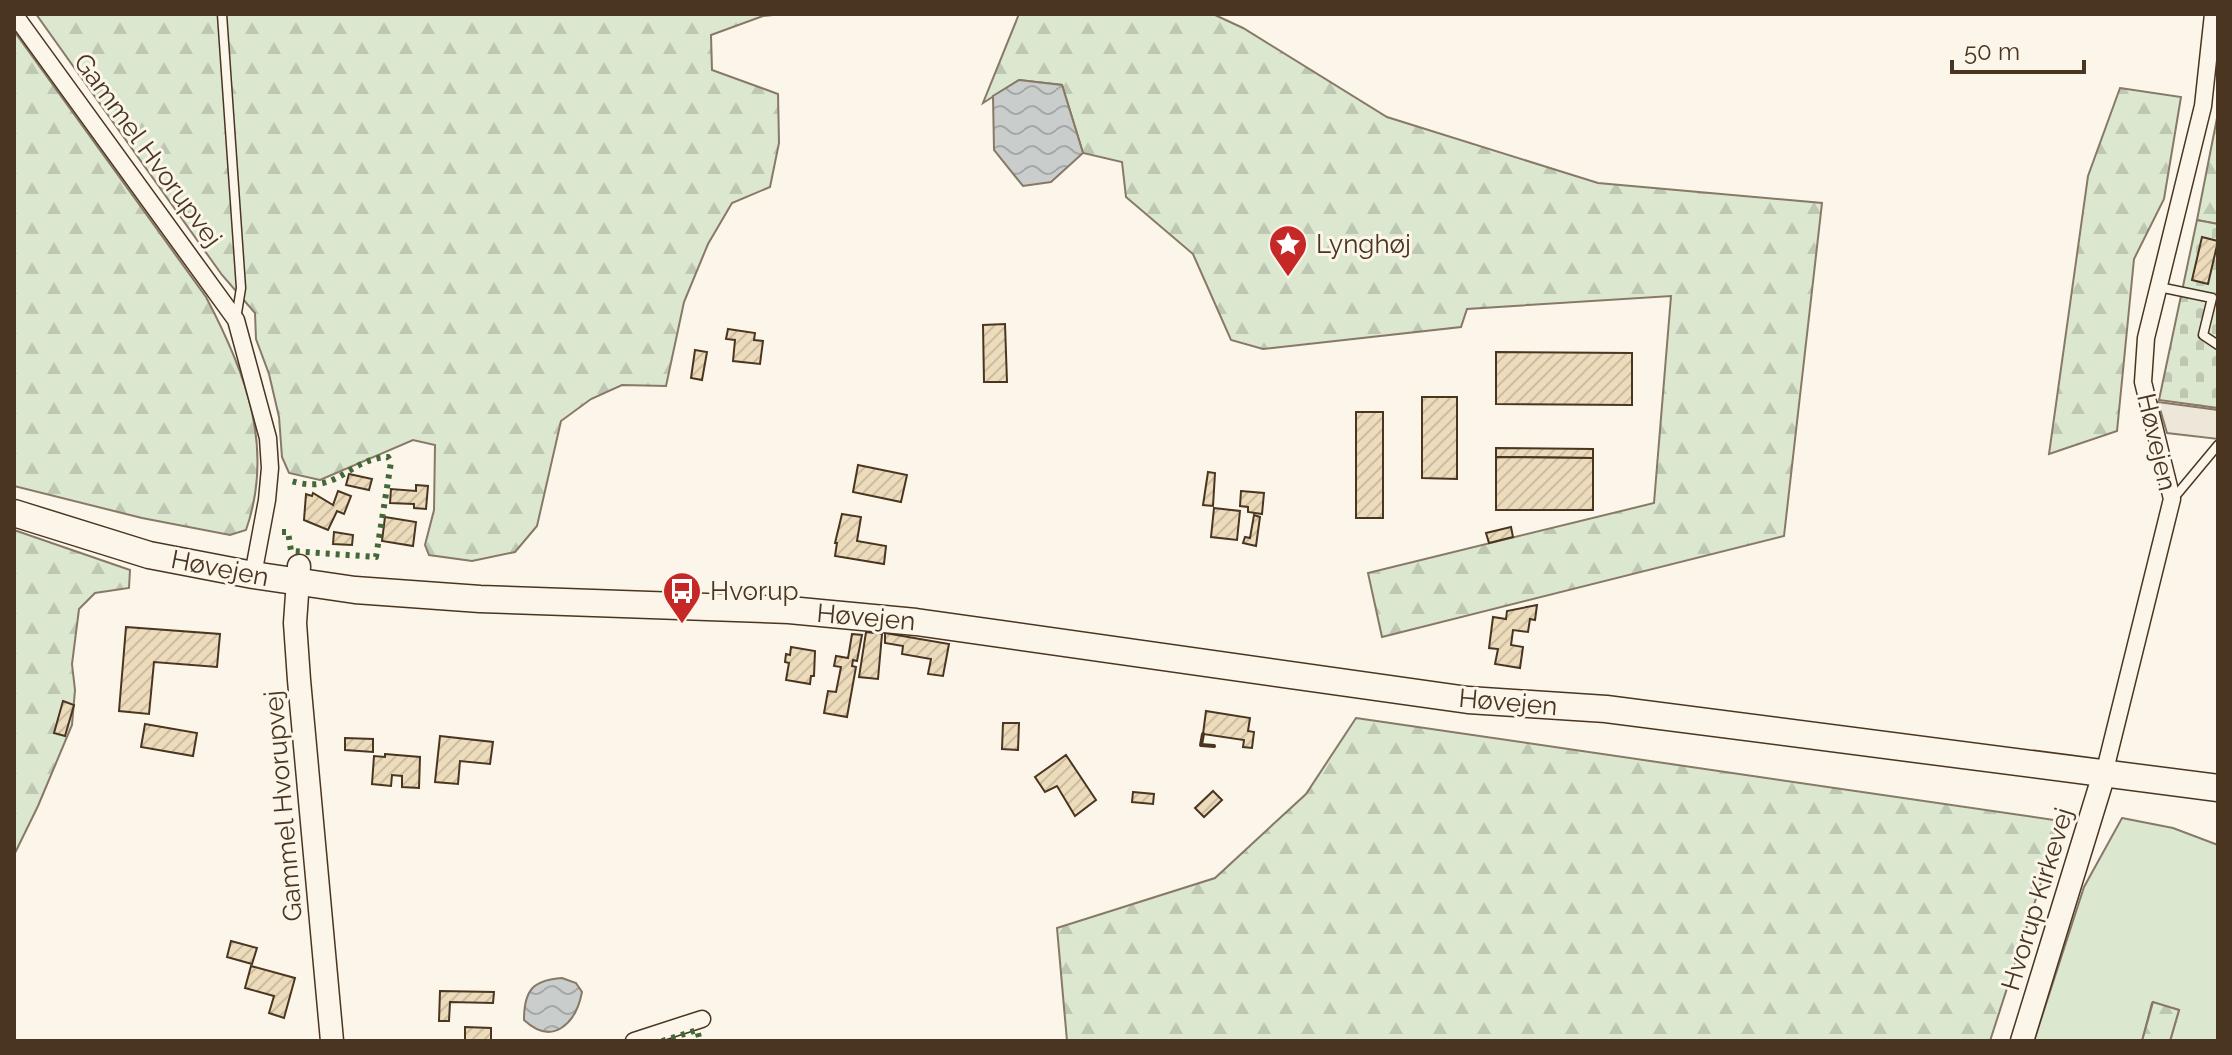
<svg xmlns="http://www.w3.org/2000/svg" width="2232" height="1055" font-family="Raleway,sans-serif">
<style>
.grass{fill:#dce7d0;stroke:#887966;stroke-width:2}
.forest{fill:url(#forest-firs);stroke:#887966;stroke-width:2}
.cemetery{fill:url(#cemetery-stones);stroke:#887966;stroke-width:2}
.parking{fill:#ede7d9;stroke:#887966;stroke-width:2}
.water{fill:url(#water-waves);stroke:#887966;stroke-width:2}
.building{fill:url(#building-hatch);stroke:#4a3520;stroke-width:2}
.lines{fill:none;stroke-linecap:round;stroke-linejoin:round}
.lane-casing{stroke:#4a3520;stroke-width:11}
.street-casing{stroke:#4a3520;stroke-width:19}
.secondary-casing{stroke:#4a3520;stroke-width:25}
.primary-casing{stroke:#4a3520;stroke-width:29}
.lane{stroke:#fbf6e9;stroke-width:8}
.street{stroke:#fbf6e9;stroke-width:16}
.secondary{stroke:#fbf6e9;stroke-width:22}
.primary{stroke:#fbf6e9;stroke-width:26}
.hedge{stroke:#436837;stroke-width:6;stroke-dasharray:4 6;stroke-linecap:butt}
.wall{stroke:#4a3520;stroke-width:4}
.labels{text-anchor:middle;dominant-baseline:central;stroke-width:6;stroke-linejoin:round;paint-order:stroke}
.street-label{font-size:26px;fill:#4a3520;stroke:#fbf6e9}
.poi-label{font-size:26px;fill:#4a3520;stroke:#fbf6e9;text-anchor:start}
</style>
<defs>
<pattern id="forest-firs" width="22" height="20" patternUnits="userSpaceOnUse" patternTransform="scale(2)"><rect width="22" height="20" fill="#dce7d0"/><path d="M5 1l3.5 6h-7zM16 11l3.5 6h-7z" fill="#bec7b2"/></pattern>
<pattern id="cemetery-stones" width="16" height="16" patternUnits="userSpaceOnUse" patternTransform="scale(2)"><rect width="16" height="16" fill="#dce7d0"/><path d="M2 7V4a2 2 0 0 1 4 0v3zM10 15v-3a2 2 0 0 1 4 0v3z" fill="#bec7b2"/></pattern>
<pattern id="water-waves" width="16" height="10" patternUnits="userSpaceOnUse" patternTransform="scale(2)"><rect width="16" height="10" fill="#c9cecd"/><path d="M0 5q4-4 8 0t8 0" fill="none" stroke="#a5a8a6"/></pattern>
<pattern id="building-hatch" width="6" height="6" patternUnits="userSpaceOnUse" patternTransform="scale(2)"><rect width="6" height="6" fill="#ecdcbc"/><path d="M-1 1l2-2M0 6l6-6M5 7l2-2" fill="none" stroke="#ccbda1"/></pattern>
</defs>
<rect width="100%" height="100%" fill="#fbf6e9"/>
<polygon class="grass" points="2122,818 2173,828 2218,845 2218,1041 2170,1041 2179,1010 2152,1003 2142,1041 2034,1041 2084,887"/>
<g class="forest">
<polygon points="36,14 783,14 763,16 711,35 712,70 778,94 779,143 770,187 732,203 708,244 684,302 666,386 622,385 591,399 561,421 537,526 515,552 472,561 429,555 425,545 434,510 435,445 413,440 320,480 289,473 282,457 279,417 269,374 256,339 255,313 222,275"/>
<polygon points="1019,14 1213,14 1243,28 1387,117 1598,183 1822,203 1784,536 1382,637 1368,573 1654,503 1671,296 1467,309 1461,327 1263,349 1231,340 1193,254 1126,197 1122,162 1083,153 1062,85 1019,80 983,103"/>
<path d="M14,31L206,297C245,371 275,447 246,530L230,535L142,518L14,486Z"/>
<polygon points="2120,88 2181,97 2164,199 2134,259 2117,431 2049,454 2088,176"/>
<polygon points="2218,113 2218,224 2197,220"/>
<polygon points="14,530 130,570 129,588 95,593 79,609 72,664 75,690 72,725 38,806 14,855"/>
<polygon points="1356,718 2061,821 1990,1041 1067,1041 1057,928 1215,878 1306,794"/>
<polygon points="2153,1002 2179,1010 2170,1041 2142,1041"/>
</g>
<polygon class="cemetery" points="2197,220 2218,224 2218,408 2159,400"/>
<polygon class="parking" points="2158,402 2218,410 2218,439 2167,433"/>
<g class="water">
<polygon points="1019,80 1062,85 1083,153 1051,182 1023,186 994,150 993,96"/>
<path d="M562,978L576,983L582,992C576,1023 553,1047 524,1020C524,990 533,980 562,978Z"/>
</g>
<g class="building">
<polygon points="2202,237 2218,241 2208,284 2192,280"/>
<polygon points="1005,324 1007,382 984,382 983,325"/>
<polygon points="728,329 755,333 754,340 763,341 760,364 733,361 735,340 726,339"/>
<polygon points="695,350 707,352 702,380 691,378"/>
<polygon points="1496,352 1632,353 1632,405 1496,404"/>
<polygon points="1422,397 1457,397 1457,479 1422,478"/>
<rect x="1356" y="412" width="27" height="106"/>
<polygon points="1496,448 1593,449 1593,458 1496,457"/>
<polygon points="1496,457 1593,458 1593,510 1496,510"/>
<polygon points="858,465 907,475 901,502 853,492"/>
<polygon points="1208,472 1215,473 1213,506 1203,505"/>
<polygon points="349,474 372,479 369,490 346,485"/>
<polygon points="416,485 428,486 426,509 414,508 414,504 390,503 391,489 416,491"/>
<polygon points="338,491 351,496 344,514 337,511 328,530 304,520 306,494 312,496 313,493 333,505"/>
<polygon points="1241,491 1264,493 1262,514 1248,512 1248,507 1240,506"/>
<polygon points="1214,508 1240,511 1237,540 1211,537"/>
<polygon points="842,514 861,517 857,541 886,546 884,564 835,556 837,543 835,543"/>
<polygon points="1254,515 1260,517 1256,546 1243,543 1245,537 1250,538"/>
<polygon points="385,517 416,522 413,546 382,541"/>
<polygon points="1511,527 1513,537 1489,543 1486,533"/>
<polygon points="334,532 353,535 352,545 333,544"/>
<polygon points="1537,605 1535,620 1530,619 1528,632 1513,630 1511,645 1523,647 1520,668 1495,664 1498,649 1489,648 1493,617 1506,619 1507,611"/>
<polygon points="126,627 220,634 217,667 154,662 149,714 119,711"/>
<polygon points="866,632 882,634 878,679 859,677"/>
<polygon points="885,633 949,644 943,676 928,674 931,659 902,654 903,646 885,643"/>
<polygon points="852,634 862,635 857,661 853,660 852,666 856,667 847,717 824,713 828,691 836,692 841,667 834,666 836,656 848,658"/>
<polygon points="791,647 815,651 814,676 811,676 810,684 786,680 789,663 785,662 786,654 790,655"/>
<polygon points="63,701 74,705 65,736 54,733"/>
<polygon points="1206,711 1250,718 1248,731 1254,732 1252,748 1243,747 1244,740 1203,734"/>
<polygon points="1003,723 1019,723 1018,750 1002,749"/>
<polygon points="145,724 197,733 193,756 141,747"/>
<polygon points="440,736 493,742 490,764 460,761 458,784 435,782"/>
<polygon points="345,738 373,739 373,752 345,750"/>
<polygon points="385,754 420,757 419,788 402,787 402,776 392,775 391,786 372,784 374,756 385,757"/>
<polygon points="1066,755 1096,800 1075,816 1057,786 1045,792 1035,777"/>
<polygon points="1213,791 1222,800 1204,817 1195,808"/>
<polygon points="1133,792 1154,794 1153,804 1132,802"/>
<polygon points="231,941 257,948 252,964 227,957"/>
<polygon points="251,966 295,978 284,1018 269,1013 274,996 245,988"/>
<polygon points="440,991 494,992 493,1003 450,1002 449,1021 439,1021"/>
<polygon points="465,1027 491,1028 491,1041 465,1041"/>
</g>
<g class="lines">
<defs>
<g id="lane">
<polyline points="222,14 241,288 236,319"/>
<polyline points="2159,287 2212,298 2203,335 2218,345"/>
<polyline points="2173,499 2218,445"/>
</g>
<g id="street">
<polyline points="14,14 236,320 268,438 270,468 267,500 253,575"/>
<polyline points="2104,774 2172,499 2143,382 2146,338 2203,106 2213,14"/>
<polyline points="634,1041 702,1019"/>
</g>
<g id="secondary">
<polyline points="299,566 295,623 299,680 332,1041"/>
<polyline points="2022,1041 2104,774"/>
</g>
<polyline id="primary" points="14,513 149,555 253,575 355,590 480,599 789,610 916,622 1468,700 1606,709 2218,788"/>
</defs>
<use href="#lane" class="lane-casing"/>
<use href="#street" class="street-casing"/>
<use href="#secondary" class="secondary-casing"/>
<use href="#primary" class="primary-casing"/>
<use href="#lane" class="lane"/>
<use href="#street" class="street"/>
<use href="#secondary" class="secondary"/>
<use href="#primary" class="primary"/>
<g class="hedge">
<path d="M282,532H288L291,551L376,557L391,462L388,457C346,459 338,497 288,480"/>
<polyline points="446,1041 446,1039"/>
<polyline points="662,1041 697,1030 700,1041"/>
</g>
<polyline class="wall" points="1203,734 1201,745 1214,746"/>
</g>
<defs>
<symbol id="sight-pin" viewBox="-11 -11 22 30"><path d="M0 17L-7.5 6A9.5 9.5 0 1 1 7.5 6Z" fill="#c62828" stroke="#fbf6e9"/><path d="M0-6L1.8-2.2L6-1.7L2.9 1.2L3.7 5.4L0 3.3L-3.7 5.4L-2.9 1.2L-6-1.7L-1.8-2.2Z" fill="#fff"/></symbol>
<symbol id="bus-pin" viewBox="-11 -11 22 30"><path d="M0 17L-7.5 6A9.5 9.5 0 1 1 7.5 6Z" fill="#c62828" stroke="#fbf6e9"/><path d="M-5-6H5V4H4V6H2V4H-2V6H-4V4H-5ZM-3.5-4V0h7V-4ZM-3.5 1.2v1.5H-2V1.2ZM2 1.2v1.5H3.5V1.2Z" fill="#fff"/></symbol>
</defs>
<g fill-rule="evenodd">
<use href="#sight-pin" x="1266" y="222" width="44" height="60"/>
<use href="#bus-pin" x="660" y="569" width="44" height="60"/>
</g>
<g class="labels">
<g class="street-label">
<text transform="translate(148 150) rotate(54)">Gammel Hvorupvej</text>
<text transform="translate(2157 442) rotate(77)">Høvejen</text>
<text transform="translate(220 568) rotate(11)">Høvejen</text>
<text transform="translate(866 617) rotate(5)">Høvejen</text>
<text transform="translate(1508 702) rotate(5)">Høvejen</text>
<text transform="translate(283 806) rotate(-95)">Gammel Hvorupvej</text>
<text transform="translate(2037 899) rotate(-73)">Hvorup Kirkevej</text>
</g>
<g class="poi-label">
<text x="1316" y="244">Lynghøj</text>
<text x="710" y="591">Hvorup</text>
</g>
</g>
<rect width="2232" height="1055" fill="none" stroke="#4a3520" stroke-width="32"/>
<path d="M1952 60v12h132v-12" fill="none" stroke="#4a3520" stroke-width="4"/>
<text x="1964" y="60" font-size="24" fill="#4a3520" stroke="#fbf6e9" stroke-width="6" paint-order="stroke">50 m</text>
</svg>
